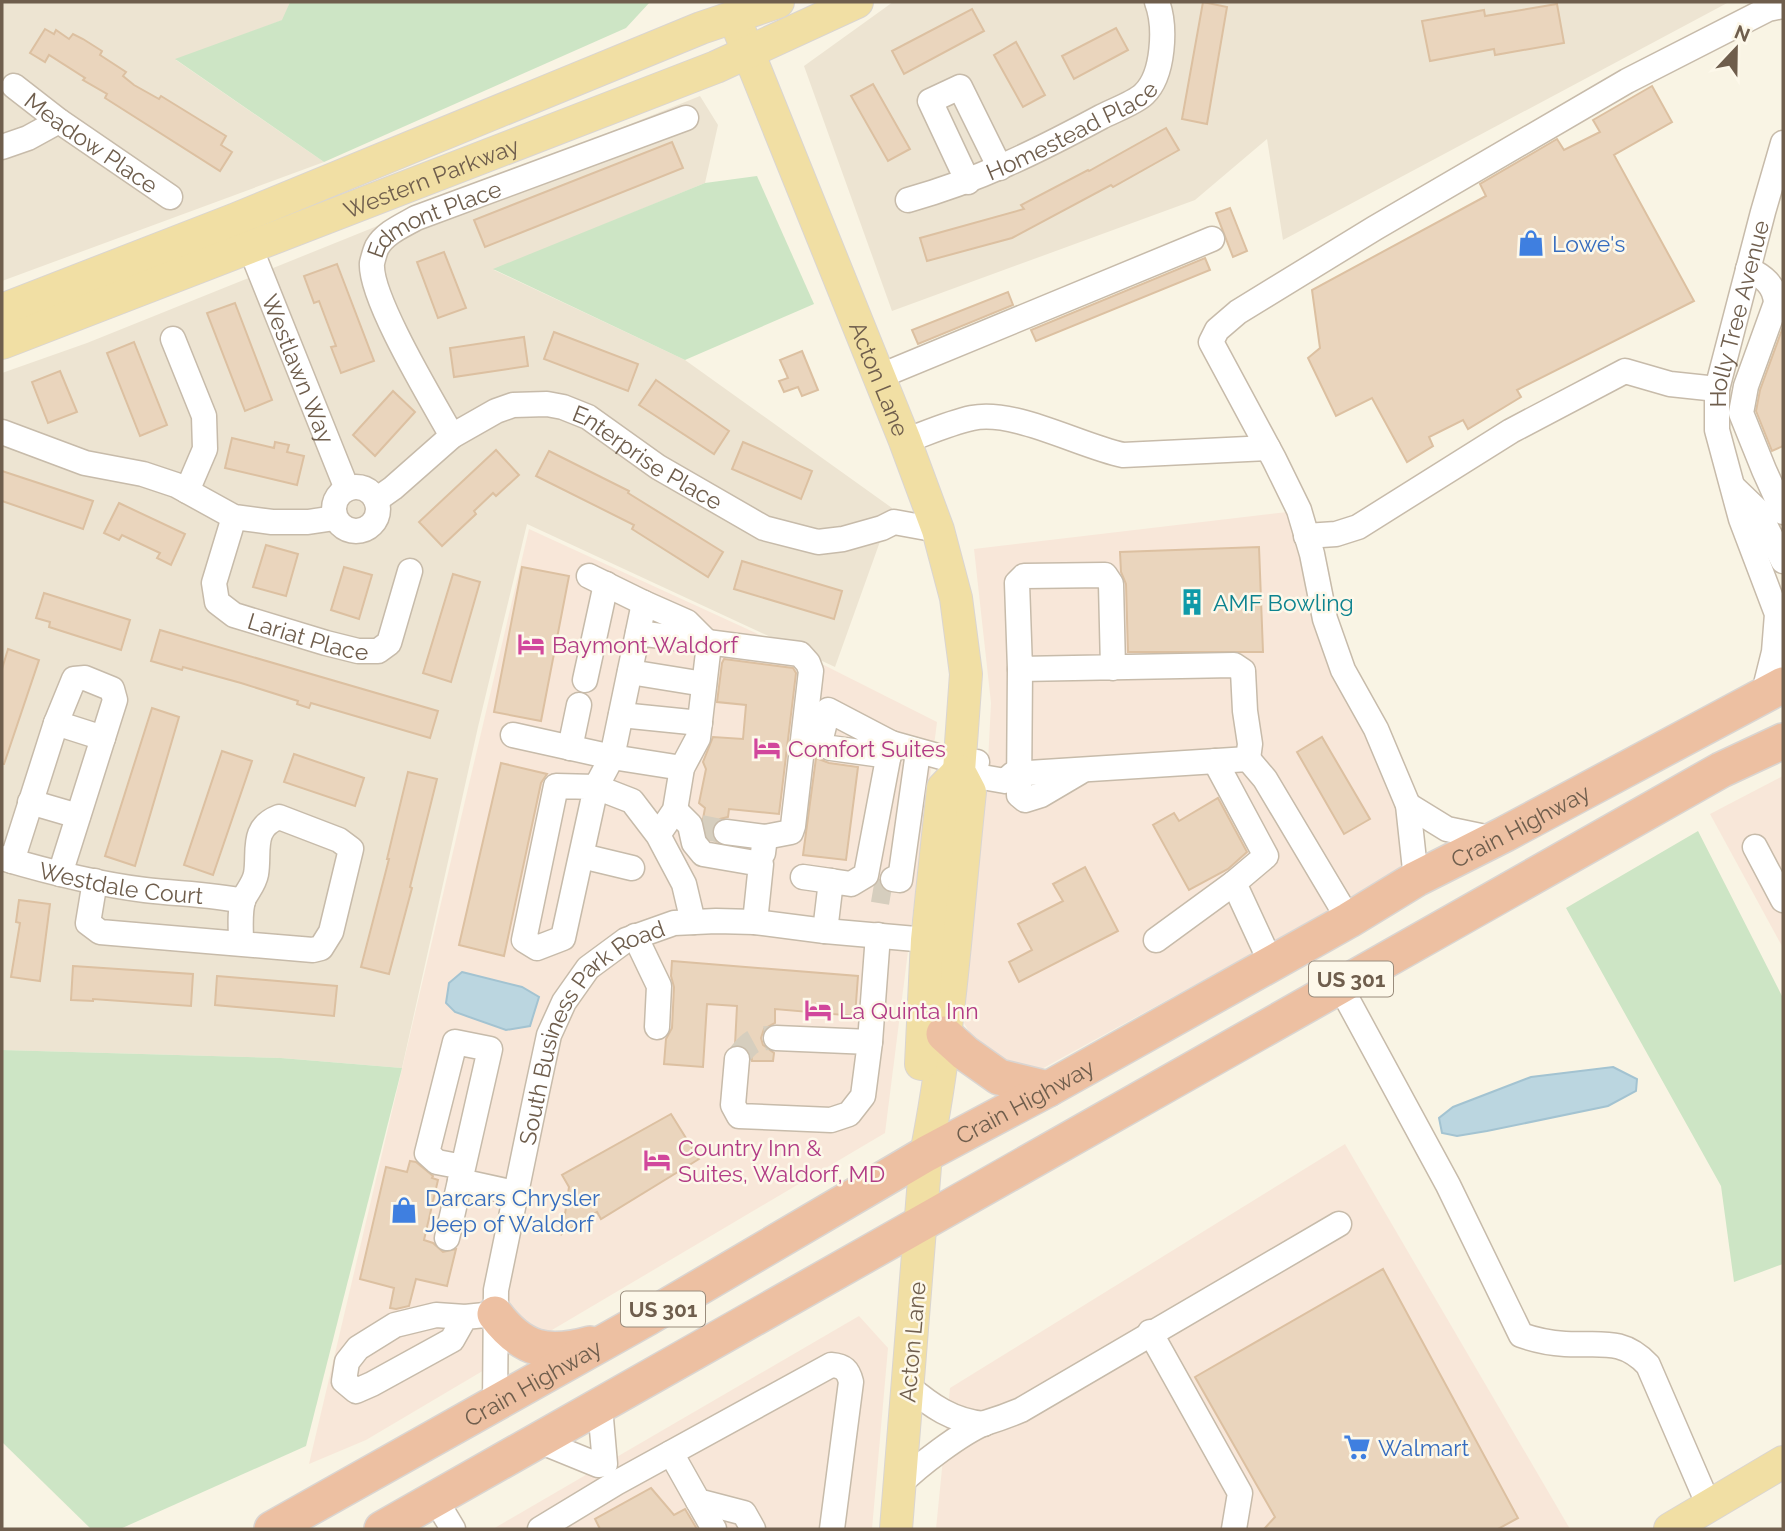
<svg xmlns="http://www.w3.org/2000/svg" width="1785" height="1531" font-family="Raleway,sans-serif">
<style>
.residential{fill:#ede4d2}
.commercial{fill:#f8e7d9}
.green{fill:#cde5c5}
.water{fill:#bbd6e0;stroke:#a3c3d1;stroke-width:2}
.building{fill:#ead5bd;stroke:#dcc0a1;stroke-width:2}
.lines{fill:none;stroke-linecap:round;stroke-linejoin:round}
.minor-tunnel{stroke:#d6cebe;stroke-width:24;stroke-dasharray:24 12;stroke-linecap:butt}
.minor-casing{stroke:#c7bbaa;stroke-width:27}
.major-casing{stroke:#dad5d1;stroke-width:34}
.highway-casing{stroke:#dad5d1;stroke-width:38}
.minor{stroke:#fff;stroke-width:24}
.major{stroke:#f1dfa4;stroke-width:32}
.highway{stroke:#edc0a2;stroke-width:35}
.labels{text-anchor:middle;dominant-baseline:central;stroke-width:5;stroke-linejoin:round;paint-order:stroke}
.shield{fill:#fdf8ea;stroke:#9a8c7c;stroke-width:2}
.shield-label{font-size:21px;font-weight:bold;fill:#6f5e4d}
.street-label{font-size:23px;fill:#6f5e4d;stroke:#fdf8ea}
.shop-label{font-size:23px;fill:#366cbe;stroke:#fdf8ea;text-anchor:start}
.culture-label{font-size:23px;fill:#0d838f;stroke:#fdf8ea;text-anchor:start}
.hotel-label{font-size:23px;fill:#b23c85;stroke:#fdf8ea;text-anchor:start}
</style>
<rect width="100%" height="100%" fill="#f9f4e4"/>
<g class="residential">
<polygon points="2,2 290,2 283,20 176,60 324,162 2,281"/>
<polygon points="893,2 1729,2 1283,240 1267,139 1195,200 892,311 804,66"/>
<polygon points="700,96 718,125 705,183 494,270 685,360 892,508 835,667 527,524 478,727 402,1068 281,1058 2,1050 2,373 87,343"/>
</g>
<g class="commercial">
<polygon points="1287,512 1424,859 1038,1071 1006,1071 980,1051 964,1023 988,762 991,703 974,549"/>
<polygon points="529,529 804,655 937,722 885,1133 366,1440 309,1464"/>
<polygon points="1783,776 1783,948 1710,814"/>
<polygon points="1345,1144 1570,1529 936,1529 950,1388"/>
<polygon points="859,1316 888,1348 872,1529 493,1529"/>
</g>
<g class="green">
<polygon points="290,2 650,2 626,28 324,162 175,59 282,20"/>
<polygon points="757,176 814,304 685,360 493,269 705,183"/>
<polygon points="1698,831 1783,998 1783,1264 1734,1282 1721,1186 1566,908"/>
<polygon points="2,1050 281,1058 402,1068 306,1446 120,1529 91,1529 2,1442"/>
</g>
<g class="water">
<polygon points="462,972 522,987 539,997 530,1026 506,1030 455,1012 446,1003 449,983"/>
<polygon points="1613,1067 1637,1079 1636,1091 1608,1106 1487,1131 1457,1136 1442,1133 1439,1118 1453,1107 1531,1077"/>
</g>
<g class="building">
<polygon points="1203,2 1227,7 1207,124 1182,119"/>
<polygon points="1557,4 1564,43 1495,55 1494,49 1430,61 1422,21 1484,10 1485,16"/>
<polygon points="972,9 984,31 904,74 892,51"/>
<polygon points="1116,28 1128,50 1074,79 1062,56"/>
<polygon points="45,29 54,34 56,30 69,39 73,34 83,39 102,51 100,55 126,72 123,76 134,85 159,99 161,96 226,136 221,145 232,152 220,171 105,98 107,94 83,80 85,78 49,55 45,62 30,53"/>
<polygon points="1016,42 1045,95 1023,107 994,55"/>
<polygon points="873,84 910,149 888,161 851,96"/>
<polygon points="1652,86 1672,122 1614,155 1694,301 1517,390 1521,397 1468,429 1463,420 1429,437 1433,446 1407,462 1372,398 1336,416 1308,358 1320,348 1312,290 1486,196 1480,184 1557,139 1564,150 1600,132 1593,120"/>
<polygon points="1166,128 1179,150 1113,187 1111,185 1012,238 927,261 920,238 1024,209 1021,205 1088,170 1089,171"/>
<polygon points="672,142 683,168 485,247 474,220"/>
<polygon points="1230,208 1247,251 1233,257 1216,213"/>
<polygon points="444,252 466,308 438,318 417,262"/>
<polygon points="1205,258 1210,270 1036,341 1031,330"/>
<polygon points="337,264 374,361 341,373 331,347 336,346 319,301 314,303 304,276"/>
<polygon points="1008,292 1013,305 918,344 912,330"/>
<polygon points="235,303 272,400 245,411 207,313"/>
<polygon points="1783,327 1783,446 1772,451 1756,411 1760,390"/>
<polygon points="554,332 638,364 628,391 544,359"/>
<polygon points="524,337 528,366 454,377 450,348"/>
<polygon points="134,342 167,425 140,436 107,353"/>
<polygon points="802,351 818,390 802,396 798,387 784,392 779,381 788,378 780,360"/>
<polygon points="60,371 77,412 48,423 32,382"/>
<polygon points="656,380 729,431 714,454 639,405"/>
<polygon points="393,391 415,412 375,456 353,435"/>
<polygon points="232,438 274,448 275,442 289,445 287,452 304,456 297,485 225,468"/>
<polygon points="743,442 812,471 801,499 732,469"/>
<polygon points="496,450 519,475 496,496 493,493 474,511 476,514 442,546 419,522"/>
<polygon points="549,451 629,491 628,493 723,552 708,577 632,529 634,525 536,476"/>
<polygon points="2,471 93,501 83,529 2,501"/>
<polygon points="119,503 185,534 171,565 157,558 160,553 122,535 119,540 104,533"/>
<polygon points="266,545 298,554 286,596 253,587"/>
<polygon points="1259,547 1263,652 1128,652 1126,584 1121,572 1120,552"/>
<polygon points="742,561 842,591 834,619 734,589"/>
<polygon points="344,567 372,575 359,619 331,610"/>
<polygon points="522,567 569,576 541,721 494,712"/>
<polygon points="453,574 480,582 451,682 423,673"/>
<polygon points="44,593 130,620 121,650 49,627 50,622 36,618"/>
<polygon points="160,630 438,711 430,738 311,703 309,708 297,704 298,701 241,683 183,667 182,670 151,661"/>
<polygon points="8,649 39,660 4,764 2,764 2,669"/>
<polygon points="724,659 793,668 796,673 779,814 729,809 728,817 720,819 714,824 711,831 715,841 708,836 703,819 705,808 699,803 706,769 703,762 713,737 743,739 746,705 717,702 722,663"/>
<polygon points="152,708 179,717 135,866 105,856"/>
<polygon points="1322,737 1370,819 1344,834 1297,752"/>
<polygon points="222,751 252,761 213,875 184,865"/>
<polygon points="294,754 364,778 355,806 284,782"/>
<polygon points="816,758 829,763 858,767 846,860 803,855"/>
<polygon points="501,763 547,774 541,783 504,956 459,945"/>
<polygon points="408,772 437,779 410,887 412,888 389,974 361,967 389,859 387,859"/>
<polygon points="1218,798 1247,852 1228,869 1189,890 1153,825 1174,813 1179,821"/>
<polygon points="1085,867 1118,931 1019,982 1009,962 1032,950 1018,924 1063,901 1053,884"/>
<polygon points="19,900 50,904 40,981 11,977 20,923 16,922"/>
<polygon points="672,961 858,976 855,1016 775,1009 775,1023 764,1029 761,1038 763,1045 774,1053 773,1061 752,1061 751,1053 746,1047 735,1045 737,1006 707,1004 703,1067 664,1064 666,1039 672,1028 674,987 671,976"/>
<polygon points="73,966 193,974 191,1006 93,999 93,1001 71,1000"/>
<polygon points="217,976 337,986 334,1016 215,1005"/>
<polygon points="671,1114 699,1159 601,1219 597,1212 562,1234 569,1187 562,1175"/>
<polygon points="410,1161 416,1162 433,1176 432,1178 438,1180 424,1240 433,1243 443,1252 456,1249 447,1286 416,1279 409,1306 396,1309 390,1308 394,1288 360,1279 386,1167 407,1172"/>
<polygon points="1383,1269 1518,1518 1498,1529 1264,1529 1275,1517 1195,1377"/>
<polygon points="651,1488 674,1515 685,1509 697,1529 600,1529 595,1519"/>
</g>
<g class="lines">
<g class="minor-tunnel">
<polyline points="701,827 726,832"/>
<polyline points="873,890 891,893"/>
<path d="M737,1059C748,1042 755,1037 776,1038"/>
</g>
<defs>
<g id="minor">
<path id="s1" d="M14,86L59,121L170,197"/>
<polyline points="2,147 28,138 59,121"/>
<polyline points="968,182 930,101 960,87 1000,168"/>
<path id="s2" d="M908,200C979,180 1036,152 1101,117C1112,111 1135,103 1144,94C1164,75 1166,26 1157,2"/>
<path id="s3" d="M250,247L347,489"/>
<path d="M1748,269C1763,276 1775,285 1776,303L1746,386L1741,413L1764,470L1783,512"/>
<polyline points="173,339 204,416 205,449 187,491"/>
<polyline points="878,377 1212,239"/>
<polyline points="2,432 85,463 143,474 176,485 234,517 272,522 308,522 335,518"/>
<path id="s4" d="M452,436C433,402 369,297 372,263C373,259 375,251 377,247C385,233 402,226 416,218L686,118"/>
<path d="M905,441C927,433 949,423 972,418C1014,409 1080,446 1123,455L1268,448"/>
<polyline points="1733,487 1758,511 1783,561"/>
<circle cx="356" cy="509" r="22"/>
<path id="s5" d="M376,500L393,488L452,436L496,411L513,405L547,404L563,407L588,417L658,467L764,528L818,542L843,539L882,528L894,522L938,530"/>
<path id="s6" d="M234,517L214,583L217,602L234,615L326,643L358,651H378L389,643L410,571"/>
<polyline points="1306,536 1336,534 1358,527 1511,431 1625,371 1670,384 1717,389"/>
<polyline points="589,576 644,603"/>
<polyline points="638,633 800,654 808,663 811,671 793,826 791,832 765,837"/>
<polyline points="1113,668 1111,584 1105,575 1024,576 1017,583 1020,669 1234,665 1243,671 1245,711 1250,744 1248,759"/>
<polyline points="1020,669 1019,795 1025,800 1041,795 1080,772"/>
<polyline points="630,672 704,684"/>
<polyline points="585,680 606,584"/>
<path id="s7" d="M1763,696L1774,652L1777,614L1741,519L1717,430V389L1763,212L1783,143"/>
<polyline points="621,715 700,723"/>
<polyline points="56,723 103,738"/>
<polyline points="513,735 612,757 682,768"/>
<polyline points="570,748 579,705"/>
<polyline points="889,756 831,748 823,745 821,738 828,710 891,743"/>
<polyline points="1215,761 1266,856 1234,883 1271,963"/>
<polyline points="959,762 982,777 1005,781 1013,774 1248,759 1265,779 1349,920"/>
<polyline points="30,802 78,816"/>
<polyline points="1408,805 1447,829 1495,839"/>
<polyline points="675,810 690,825 694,843 703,854 761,864 755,922"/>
<polyline points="726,832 765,837 763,853"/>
<polyline points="658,835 632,801 596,787 563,938 537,948 524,940 556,786 596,787 612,757 644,603 687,622 709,644 698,738 682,768 675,810 658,835 684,884 693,922"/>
<polyline points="1755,847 1783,900"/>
<polyline points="582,856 632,868"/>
<path id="s8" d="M2,858C49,872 97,884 145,890C178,894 210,894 243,901"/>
<polyline points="12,861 56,723 74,679 85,678 112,689 115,700 60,874"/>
<polyline points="803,877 831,881"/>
<polyline points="893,879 900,880 918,752"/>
<polyline points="1416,879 1408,805 1376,729 1343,670 1325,619 1312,554 1299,510 1274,459 1211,342 1217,330 1238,312 1375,228 1627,81 1768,9 1783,6"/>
<path d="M95,881L88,923L100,932L313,950L321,948L331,932L351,849L339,840L279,817C250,828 260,852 256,874C254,884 248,890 244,898C239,910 241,929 241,942"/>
<polyline points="825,931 831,881 851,884 866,875 891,743 959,762 977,762"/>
<polyline points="635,936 659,986 657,1027"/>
<polyline points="1156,940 1234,883"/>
<path d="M1340,986L1448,1185L1521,1335C1535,1340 1550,1343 1565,1344C1599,1346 1622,1337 1648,1365L1709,1506"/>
<polyline points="870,1042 878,935"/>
<polyline points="737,1059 733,1105 739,1116 831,1120 849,1114 863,1096 870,1042 776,1038"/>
<polyline points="463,1167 437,1162 427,1153 455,1042 490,1049 460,1181 515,1193"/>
<polyline points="447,1238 460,1181"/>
<polyline points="465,1317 452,1340 372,1384 356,1391 344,1381 347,1362 358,1348 395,1325 436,1315 465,1317 495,1314"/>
<polyline points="1150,1332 1240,1493 1234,1529"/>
<path d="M908,1386C931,1406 953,1421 984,1424"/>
<path id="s9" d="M495,1405L496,1290L537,1091L549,1035L564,1002L588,968L626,940L674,923L716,921L755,922L825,931L927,940"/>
<polyline points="539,1441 598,1465 605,1464 600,1407"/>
<polyline points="671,1453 698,1501 744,1513 753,1529"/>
<path d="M900,1484C919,1465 961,1433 985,1423C998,1419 1009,1415 1021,1410L1339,1224"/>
<polyline points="435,1499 453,1529"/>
<polyline points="698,1501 714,1529"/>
<path d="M540,1529L616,1483L831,1365C844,1366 848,1370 851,1382L832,1529"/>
</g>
<g id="major">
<path id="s10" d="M734,17L905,441L938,530L956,598L966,674L959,771L970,792C957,912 950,1035 926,1154L896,1529"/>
<polyline points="2,310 236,219 701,28 778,2"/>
<path id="s11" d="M2,343L716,67L857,2"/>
<polyline points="921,1064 927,940 943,788 959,771"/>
<polyline points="1670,1529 1783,1462"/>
</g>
<g id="highway">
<polyline points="944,1034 965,1053 999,1077 1048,1089"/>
<path d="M495,1314C522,1350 547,1356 590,1344"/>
<path id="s12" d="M272,1529L647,1318L926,1154L1048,1089L1349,920L1416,879L1505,834L1783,685"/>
<polyline points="382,1529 1721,770 1783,741"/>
</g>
</defs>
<use href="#minor" class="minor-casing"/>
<use href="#major" class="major-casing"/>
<use href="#highway" class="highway-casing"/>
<use href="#minor" class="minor"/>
<use href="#major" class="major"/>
<use href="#highway" class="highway"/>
</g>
<defs>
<symbol id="shop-bare" viewBox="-9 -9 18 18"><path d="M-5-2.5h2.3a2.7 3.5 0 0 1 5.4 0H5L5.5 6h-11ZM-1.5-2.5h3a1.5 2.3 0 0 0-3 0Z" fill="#3f7fe0" stroke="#fdf8ea" stroke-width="2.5" paint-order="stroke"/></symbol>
<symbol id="building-bare" viewBox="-9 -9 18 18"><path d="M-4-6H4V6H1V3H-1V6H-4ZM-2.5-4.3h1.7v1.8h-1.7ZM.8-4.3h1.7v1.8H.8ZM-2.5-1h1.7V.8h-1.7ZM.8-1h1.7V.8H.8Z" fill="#0f9aa8" stroke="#fdf8ea" stroke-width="2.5" paint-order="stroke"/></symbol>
<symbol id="hotel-bare" viewBox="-9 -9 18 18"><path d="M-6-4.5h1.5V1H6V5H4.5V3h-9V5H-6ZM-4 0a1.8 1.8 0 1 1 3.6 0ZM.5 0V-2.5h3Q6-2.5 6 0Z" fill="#d1479c" stroke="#fdf8ea" stroke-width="2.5" paint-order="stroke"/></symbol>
<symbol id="supermarket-bare" viewBox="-9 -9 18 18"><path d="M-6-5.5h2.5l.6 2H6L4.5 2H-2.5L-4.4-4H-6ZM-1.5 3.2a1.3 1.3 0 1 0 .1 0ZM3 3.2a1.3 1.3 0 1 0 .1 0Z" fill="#3f7fe0" stroke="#fdf8ea" stroke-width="2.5" paint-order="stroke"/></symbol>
</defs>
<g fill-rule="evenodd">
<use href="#shop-bare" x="1512" y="224" width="38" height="38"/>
<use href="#building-bare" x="1173" y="583" width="38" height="38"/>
<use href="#hotel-bare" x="512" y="625" width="38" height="38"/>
<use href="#hotel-bare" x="748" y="729" width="38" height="38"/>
<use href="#hotel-bare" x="799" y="991" width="38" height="38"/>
<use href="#hotel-bare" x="638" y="1141" width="38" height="38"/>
<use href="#shop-bare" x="385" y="1191" width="38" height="38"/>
<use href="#supermarket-bare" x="1338" y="1428" width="38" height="38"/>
</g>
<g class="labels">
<g class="shield">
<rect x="1309" y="961.5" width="84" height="35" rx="5"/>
<rect x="621" y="1291.5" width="84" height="35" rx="5"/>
</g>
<g class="shield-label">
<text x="1351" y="979">US 301</text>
<text x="663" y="1309">US 301</text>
</g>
<g class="street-label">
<text stroke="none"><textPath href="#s2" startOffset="178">Homestead Place</textPath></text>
<text stroke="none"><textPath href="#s1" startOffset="96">Meadow Place</textPath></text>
<text stroke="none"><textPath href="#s11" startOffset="460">Western Parkway</textPath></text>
<text stroke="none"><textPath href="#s4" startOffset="273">Edmont Place</textPath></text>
<text stroke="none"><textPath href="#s7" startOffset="396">Holly Tree Avenue</textPath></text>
<text stroke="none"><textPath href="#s3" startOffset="131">Westlawn Way</textPath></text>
<text stroke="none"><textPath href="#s10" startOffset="390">Acton Lane</textPath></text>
<text stroke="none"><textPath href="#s5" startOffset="317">Enterprise Place</textPath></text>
<text stroke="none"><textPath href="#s6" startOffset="187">Lariat Place</textPath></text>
<text stroke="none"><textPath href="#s12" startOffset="1433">Crain Highway</textPath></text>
<text stroke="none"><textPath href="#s8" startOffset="122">Westdale Court</textPath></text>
<text stroke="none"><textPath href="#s9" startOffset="402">South Business Park Road</textPath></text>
<text stroke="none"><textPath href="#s12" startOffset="866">Crain Highway</textPath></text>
<text transform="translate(912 1342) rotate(-85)">Acton Lane</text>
<text stroke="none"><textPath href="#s12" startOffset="299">Crain Highway</textPath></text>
</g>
<g class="shop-label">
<text x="1552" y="243">Lowe's</text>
<text x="425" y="1197">Darcars Chrysler<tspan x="425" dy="26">Jeep of Waldorf</tspan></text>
<text x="1378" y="1447">Walmart</text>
</g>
<g class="culture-label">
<text x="1213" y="602">AMF Bowling</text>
</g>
<g class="hotel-label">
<text x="552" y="644">Baymont Waldorf</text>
<text x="788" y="748">Comfort Suites</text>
<text x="839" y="1010">La Quinta Inn</text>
<text x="678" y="1147">Country Inn &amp;<tspan x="678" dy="26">Suites, Waldorf, MD</tspan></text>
</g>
</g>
<rect width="1785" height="1531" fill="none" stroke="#6f5e4d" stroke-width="7"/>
<g transform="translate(1736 49) rotate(22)" stroke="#fdf8ea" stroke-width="5" paint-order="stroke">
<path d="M0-5L12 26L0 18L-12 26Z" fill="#6f5e4d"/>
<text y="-10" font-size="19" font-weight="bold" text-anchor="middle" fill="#6f5e4d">N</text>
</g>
</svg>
